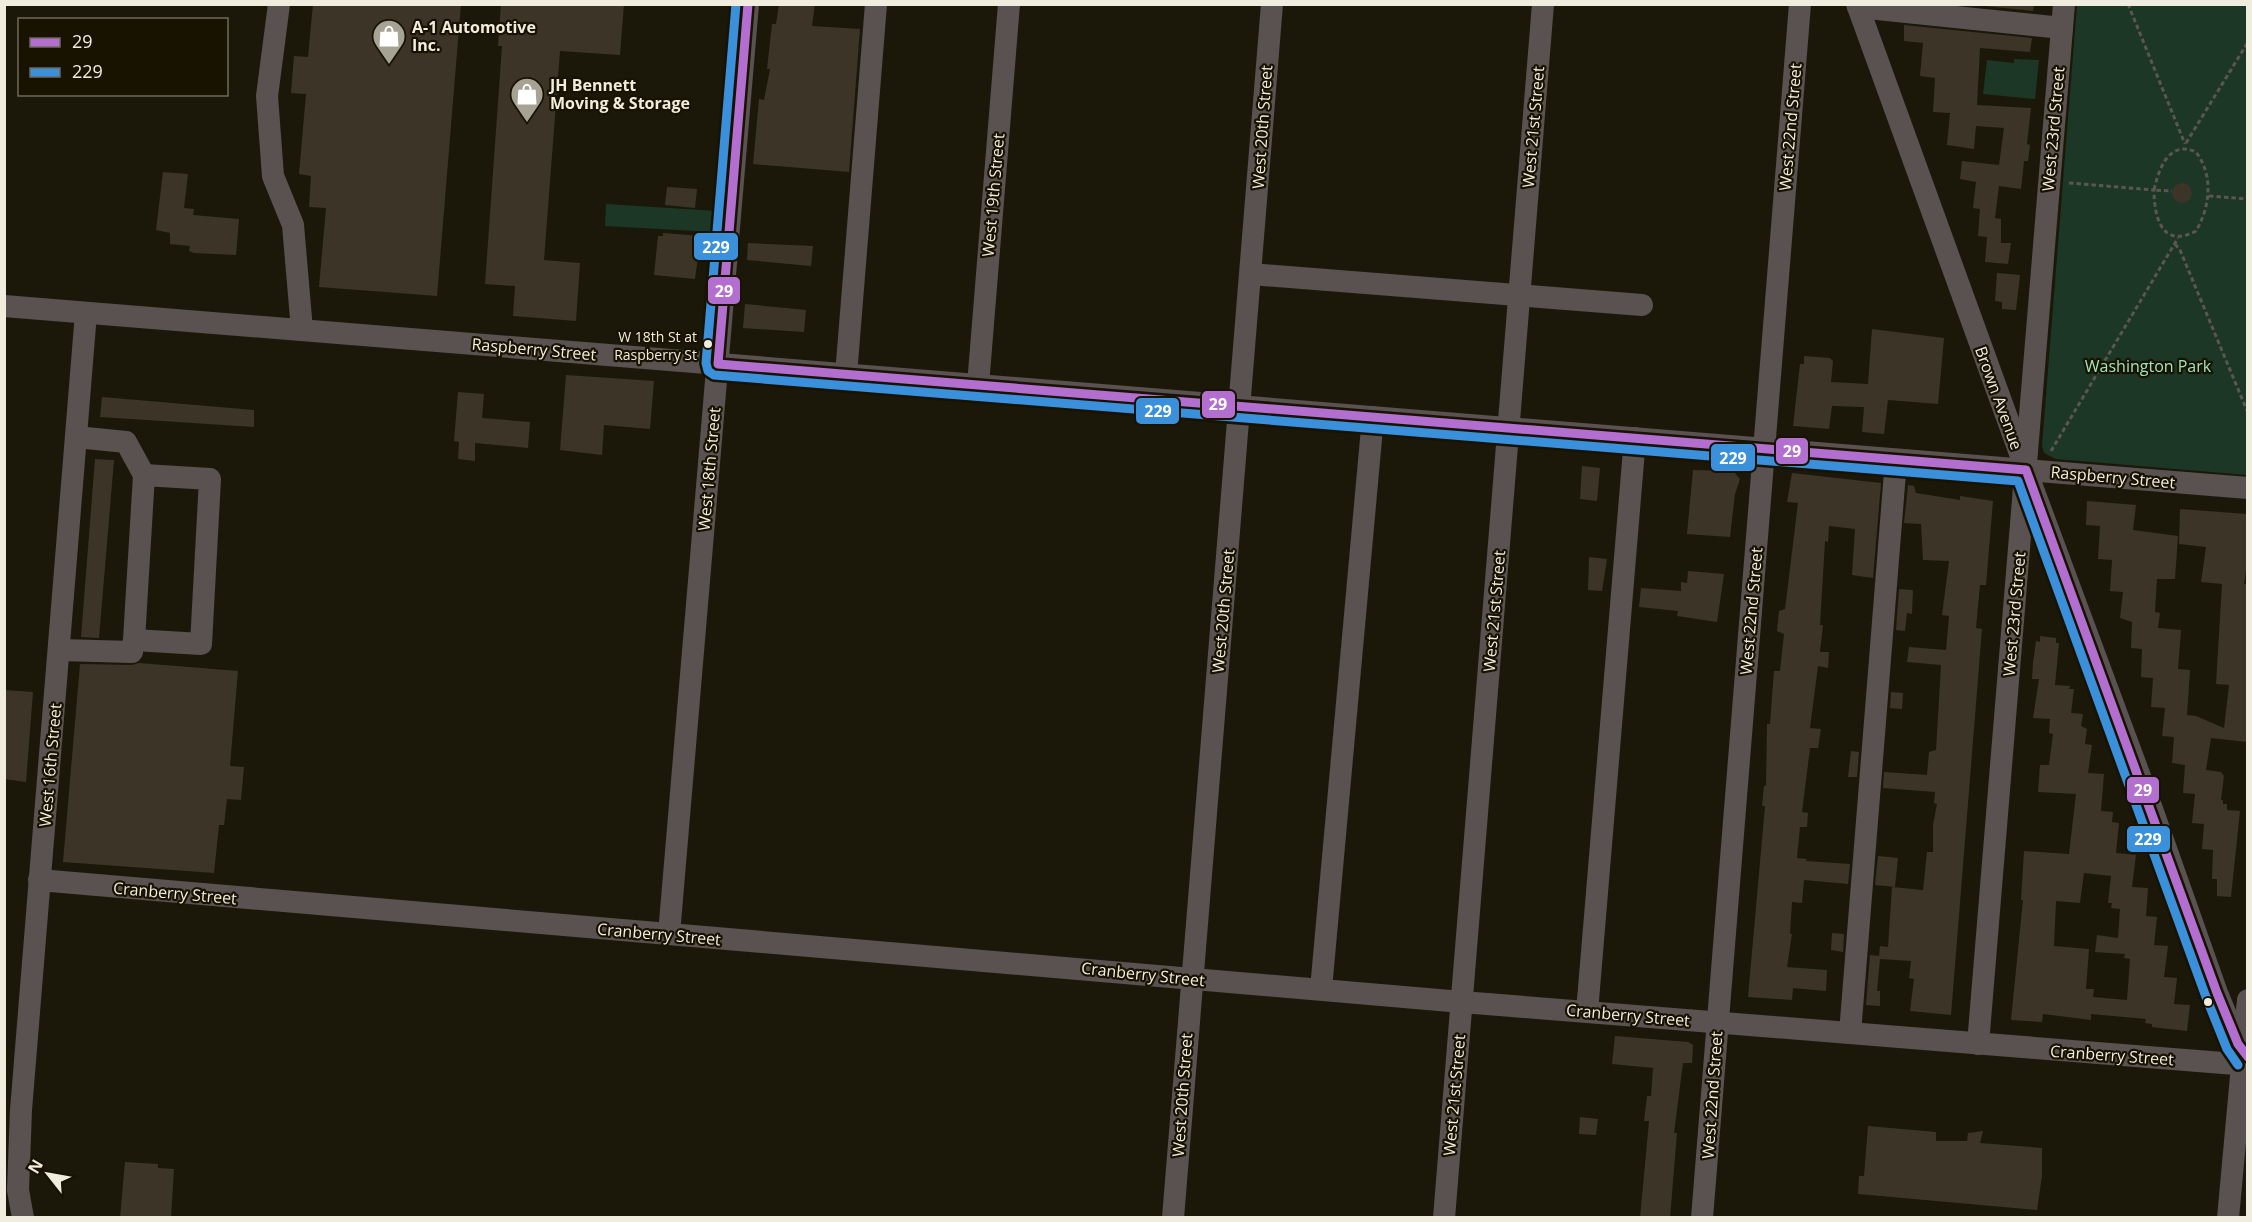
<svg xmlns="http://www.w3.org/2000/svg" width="2252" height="1222" font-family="'Open Sans',sans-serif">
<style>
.green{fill:#1c3725}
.building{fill:#3c3427;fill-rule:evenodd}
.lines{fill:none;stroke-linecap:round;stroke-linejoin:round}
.path{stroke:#5b5650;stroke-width:3;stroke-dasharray:4.5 3;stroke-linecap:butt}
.minor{stroke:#595251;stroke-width:22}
.bus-1-casing{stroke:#181200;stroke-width:14}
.bus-2-casing{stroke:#181200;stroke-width:14}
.bus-1{stroke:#b36fd0;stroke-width:9}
.bus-2{stroke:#3a90db;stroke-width:9}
.bus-dot{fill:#f1edde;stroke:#181200;stroke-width:2}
.labels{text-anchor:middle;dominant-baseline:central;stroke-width:4.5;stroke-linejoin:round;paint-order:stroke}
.bus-label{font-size:14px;fill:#f1edde;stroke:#181200;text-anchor:end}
.poi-label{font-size:16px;font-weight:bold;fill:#f1edde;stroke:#181200;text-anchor:start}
.street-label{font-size:16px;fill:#f1edde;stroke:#181200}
.park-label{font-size:16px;fill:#9de5b8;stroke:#181200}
.line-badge{stroke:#181200;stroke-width:2}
.badge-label{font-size:16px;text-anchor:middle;font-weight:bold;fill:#fff}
</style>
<rect width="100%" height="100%" fill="#1b180a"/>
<g class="green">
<polygon points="2077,5 2247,5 2247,475 2056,459 2044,453 2042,446"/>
<polygon points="2014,59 2039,60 2035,99 1983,94 1987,60 2014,63"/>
<polygon points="606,204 717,211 714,232 605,226"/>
</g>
<g class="building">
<polygon points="313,4 461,4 437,296 319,287 326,208 309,207 311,176 299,174 306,94 291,93 294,56 308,57"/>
<polygon points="501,4 624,4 620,55 560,51 544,260 580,263 576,321 513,316 515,286 485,284 502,46 498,46"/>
<polygon points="779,4 815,4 812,26 860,29 849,172 753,164 759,99 764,100 770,69 767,69 772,24 776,24"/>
<polygon points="1966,4 2002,6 2034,4 2033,11"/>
<polygon points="1904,25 2032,38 2030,52 1980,48 1977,105 2031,108 2027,144 2030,145 2028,161 2024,161 2021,189 1999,186 1995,218 2001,219 2001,243 2011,243 2008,264 1985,262 1987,237 1978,236 1980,209 1973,208 1976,182 1960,179 1962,161 1999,165 2004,128 1976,126 1974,149 1947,145 1950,113 1933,112 1935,78 1920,76 1923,43 1904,41"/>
<polygon points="163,172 188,174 184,208 194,209 193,215 239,219 236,255 194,253 189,251 190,246 170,244 170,233 156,230"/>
<circle cx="2182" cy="193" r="10"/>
<polygon points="667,187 697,189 695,208 665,205"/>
<polygon points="663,233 701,236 695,279 654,275 658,236 663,236"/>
<polygon points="748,243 813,246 811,266 747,260"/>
<polygon points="1997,273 2020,275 2016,310 2002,309 2002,302 1995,301"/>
<polygon points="745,304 806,310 804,332 743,328"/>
<polygon points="1872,329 1944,338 1938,404 1888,400 1884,434 1862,432 1864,407 1832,406 1829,429 1793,426 1800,364 1804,364 1804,356 1830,358 1833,361 1831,382 1868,384"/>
<polygon points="566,375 654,381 650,429 604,425 602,455 560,450"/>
<polygon points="458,392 484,394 482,418 530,422 528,448 475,443 475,461 458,459 459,442 454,441"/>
<polygon points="102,397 254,410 254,427 100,417"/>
<polygon points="95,459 114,460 99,638 81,637"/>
<polygon points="1582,466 1600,468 1597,501 1580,499"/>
<polygon points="1693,470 1733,471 1740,479 1735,494 1730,537 1687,534"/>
<polygon points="1792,473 1881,483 1873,578 1852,575 1855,529 1829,526 1828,542 1825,541 1820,625 1823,625 1820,652 1829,652 1828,668 1818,666 1810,728 1821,729 1818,748 1810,748 1802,812 1808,813 1807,827 1800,827 1797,858 1807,859 1806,861 1850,864 1848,884 1804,880 1802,903 1792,902 1790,934 1792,934 1787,967 1827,970 1826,991 1793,988 1792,1000 1748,997 1765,806 1762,806 1764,786 1766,786 1767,724 1770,724 1774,671 1780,671 1784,634 1777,631 1779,611 1785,609 1798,503 1787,502"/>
<polygon points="1908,485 1914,486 1916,493 1960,500 1960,496 1993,501 1986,585 1980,585 1976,628 1982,629 1951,1015 1910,1011 1914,979 1909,978 1911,961 1880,959 1877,991 1880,991 1880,1006 1866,1005 1870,955 1879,956 1880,946 1888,947 1892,887 1923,890 1927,852 1933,852 1933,825 1937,804 1934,803 1935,792 1883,788 1884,772 1927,775 1929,752 1936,750 1941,665 1907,662 1909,647 1946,650 1949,616 1942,615 1949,561 1923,560 1921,524 1904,523"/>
<polygon points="2087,501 2136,505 2133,530 2178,536 2175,579 2157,579 2155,612 2160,613 2158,628 2181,630 2178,669 2190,670 2187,715 2196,716 2224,728 2229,685 2216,684 2222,584 2201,582 2206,547 2179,544 2180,509 2247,514 2247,563 2244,584 2247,584 2247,742 2211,738 2206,770 2221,772 2224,776 2221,800 2223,800 2223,804 2227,804 2227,810 2240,811 2231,897 2217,896 2217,879 2212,879 2213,850 2202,849 2204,824 2192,823 2195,794 2183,793 2185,765 2172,763 2174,737 2162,736 2165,708 2151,707 2153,678 2141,677 2142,649 2131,648 2132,622 2120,618 2123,592 2110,591 2112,560 2098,559 2100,526 2086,525"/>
<polygon points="1589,557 1607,559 1602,591 1588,590"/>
<polygon points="1688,571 1724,574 1717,622 1677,616 1678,611 1639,607 1641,588 1681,591 1681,582 1687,583"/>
<polygon points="1899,589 1913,590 1912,614 1907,613 1905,631 1896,630"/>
<path d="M2040,636L2056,638V643H2059L2055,685L2070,686L2069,689H2074L2071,713L2083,714L2081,726L2087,729L2085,744L2092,745L2088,773L2104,774L2101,811L2113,812L2112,822L2119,823L2116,853L2136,855L2132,887L2148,888L2146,916L2157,917L2154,945L2168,946L2164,977L2177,978L2174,1004L2190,1005L2187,1031L2152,1027V1024L2145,1023L2146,1019L2091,1014V1020L2043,1014L2042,1022L2011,1020L2023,900H2021L2024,851L2069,854L2076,794L2038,792L2040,765H2049L2053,734L2049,733L2050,719L2033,718L2039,679H2032L2033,663L2036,641L2040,642ZM2084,873L2111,876L2108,903H2112L2111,908L2120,909L2118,938L2097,935L2095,952L2125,954L2124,958L2130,959L2127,1000L2093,997L2094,989H2086L2089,949L2054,946L2056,901L2080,903Z"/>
<polygon points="139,663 238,671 230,766 244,767 241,800 227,799 224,825 219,825 214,873 63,862 80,664 132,665"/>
<polygon points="4,690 33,692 26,782 4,779"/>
<polygon points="1891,692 1903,693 1902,709 1890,708"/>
<polygon points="1851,751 1859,752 1857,777 1848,777"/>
<polygon points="1878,856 1898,858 1895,887 1875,885"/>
<polygon points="1832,933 1844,934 1843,952 1831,950"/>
<polygon points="1615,1036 1688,1042 1693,1045 1692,1063 1683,1063 1674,1133 1677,1133 1670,1218 1640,1218 1649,1121 1644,1121 1647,1096 1651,1096 1653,1068 1612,1064"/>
<polygon points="1580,1117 1598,1119 1596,1135 1579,1134"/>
<polygon points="1868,1126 1936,1132 1936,1141 1967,1141 1968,1133 1983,1131 1980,1143 2042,1148 2042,1176 2037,1210 1858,1194 1859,1176 1864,1176"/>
<polygon points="125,1162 158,1164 158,1168 174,1169 171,1218 120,1218"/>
</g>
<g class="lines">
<g class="path">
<polyline points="2128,4 2185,144"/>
<polyline points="2186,143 2248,42"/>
<path d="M2069,183L2154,190C2154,217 2162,249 2196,231C2210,207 2214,176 2196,152C2169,140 2159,168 2154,190L2172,191"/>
<polyline points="2209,196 2248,199"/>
<polyline points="2175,244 2180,250 2248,413"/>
<polyline points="2051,451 2178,238"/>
</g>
<g class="minor">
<polyline points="279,4 267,96 273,176 293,225 302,330"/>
<polyline points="1857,4 2026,470 2151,806 2217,993 2238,1044 2248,1058"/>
<polyline points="1858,7 2062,28"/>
<polyline points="1251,274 1642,305"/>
<polyline points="4,306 2248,488"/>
<polyline points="846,375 876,4"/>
<polyline points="978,385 1009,4"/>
<polyline points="134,640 201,644 210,479 144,475"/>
<polyline points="60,650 132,652 134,640 144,475 126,442 76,437"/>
<polyline points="39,880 1462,1002 2248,1065"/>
<polyline points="669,934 748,4"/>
<polyline points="1321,989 1373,417"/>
<polyline points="1587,1012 1635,438"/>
<polyline points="1850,1033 1896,460"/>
<polyline points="1978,1044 2064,4"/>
<polyline points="23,1218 18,1190 21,1110 86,313"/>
<polyline points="1173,1218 1272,4"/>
<polyline points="1444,1218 1543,4"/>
<polyline points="1702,1218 1800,4"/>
<polyline points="2228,1218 2248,1000"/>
</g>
<defs>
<polyline id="bus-1" points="748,4 718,364 2026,470 2217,993 2238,1044 2248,1057"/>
<polyline id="bus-2" points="736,4 706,363 708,371 714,375 2018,481 2206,997 2227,1049 2238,1065"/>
</defs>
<use href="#bus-1" class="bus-1-casing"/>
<use href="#bus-2" class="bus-2-casing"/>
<use href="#bus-1" class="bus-1"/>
<use href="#bus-2" class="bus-2"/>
</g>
<defs>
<symbol id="shop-pin" viewBox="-11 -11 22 30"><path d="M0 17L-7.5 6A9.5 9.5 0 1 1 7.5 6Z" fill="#a6a294" stroke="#181200"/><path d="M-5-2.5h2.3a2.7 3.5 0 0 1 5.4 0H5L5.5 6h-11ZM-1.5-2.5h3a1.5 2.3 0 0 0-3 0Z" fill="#fff"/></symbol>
</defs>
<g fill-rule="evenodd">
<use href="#shop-pin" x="370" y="17" width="38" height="52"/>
<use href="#shop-pin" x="508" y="75" width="38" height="52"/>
</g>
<g class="bus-dot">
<circle cx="708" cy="344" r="5"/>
<circle cx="2208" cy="1002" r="5"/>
</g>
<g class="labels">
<g class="bus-label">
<text x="697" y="336">W 18th St at<tspan x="697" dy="18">Raspberry St</tspan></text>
</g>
<g class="poi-label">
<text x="412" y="27">A-1 Automotive<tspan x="412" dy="18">Inc.</tspan></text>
<text x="550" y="85">JH Bennett<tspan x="550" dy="18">Moving &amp; Storage</tspan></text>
</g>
<g class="street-label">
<text transform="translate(1262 127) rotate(-86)">West 20th Street</text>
<text transform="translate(1533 127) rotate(-85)">West 21st Street</text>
<text transform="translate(1790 127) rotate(-85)">West 22nd Street</text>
<text transform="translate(2053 129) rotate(-85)">West 23rd Street</text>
<text transform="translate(993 195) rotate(-85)">West 19th Street</text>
<text transform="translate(534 349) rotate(5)">Raspberry Street</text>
<text transform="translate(1999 398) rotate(70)">Brown Avenue</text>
<text transform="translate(709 469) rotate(-85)">West 18th Street</text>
<text transform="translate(2113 477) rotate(5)">Raspberry Street</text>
<text transform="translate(1223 611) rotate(-85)">West 20th Street</text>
<text transform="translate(1494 611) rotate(-85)">West 21st Street</text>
<text transform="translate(1751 611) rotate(-85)">West 22nd Street</text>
<text transform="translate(2014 614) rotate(-85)">West 23rd Street</text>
<text transform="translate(50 765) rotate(-85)">West 16th Street</text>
<text transform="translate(175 893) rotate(5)">Cranberry Street</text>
<text transform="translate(659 934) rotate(5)">Cranberry Street</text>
<text transform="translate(1143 974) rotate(6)">Cranberry Street</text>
<text transform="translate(1628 1015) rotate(5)">Cranberry Street</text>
<text transform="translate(2112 1055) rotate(4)">Cranberry Street</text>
<text transform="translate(1182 1095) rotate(-86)">West 20th Street</text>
<text transform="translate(1454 1095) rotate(-85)">West 21st Street</text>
<text transform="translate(1712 1095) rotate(-86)">West 22nd Street</text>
</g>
<g class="park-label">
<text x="2148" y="366">Washington Park</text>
</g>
</g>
<g class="line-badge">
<rect x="693" y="232" width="46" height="29" rx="6" fill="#3a90db"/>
<rect x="707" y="276" width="34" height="29" rx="6" fill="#b36fd0"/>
<rect x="1201" y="390" width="35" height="29" rx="6" fill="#b36fd0"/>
<rect x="1135" y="397" width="45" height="28" rx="6" fill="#3a90db"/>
<rect x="1775" y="437" width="34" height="28" rx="6" fill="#b36fd0"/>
<rect x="1710" y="443" width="46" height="29" rx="6" fill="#3a90db"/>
<rect x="2126" y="776" width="34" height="28" rx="6" fill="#b36fd0"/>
<rect x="2126" y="825" width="45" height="28" rx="6" fill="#3a90db"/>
</g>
<g class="badge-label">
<text x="716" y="253">229</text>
<text x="724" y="297">29</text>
<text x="1218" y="410">29</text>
<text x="1158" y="417">229</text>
<text x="1792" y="457">29</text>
<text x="1733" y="464">229</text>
<text x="2143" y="796">29</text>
<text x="2148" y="845">229</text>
</g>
<rect width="2252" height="1222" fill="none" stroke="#f1edde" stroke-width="12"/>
<rect x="18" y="18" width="210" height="78" fill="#181200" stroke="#6f6a59" stroke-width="1.5"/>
<rect x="30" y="38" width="30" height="9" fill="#b36fd0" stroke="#6f6a59" stroke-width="1.5"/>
<text x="72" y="48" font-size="18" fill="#f1edde">29</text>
<rect x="30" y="68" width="30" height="9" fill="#3a90db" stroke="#6f6a59" stroke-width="1.5"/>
<text x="72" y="78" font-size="18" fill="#f1edde">229</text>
<g transform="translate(48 1174) rotate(301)" stroke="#181200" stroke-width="4.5" paint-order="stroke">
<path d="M0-4.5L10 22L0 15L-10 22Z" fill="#f1edde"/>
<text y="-9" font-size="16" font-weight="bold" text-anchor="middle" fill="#f1edde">N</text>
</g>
</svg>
